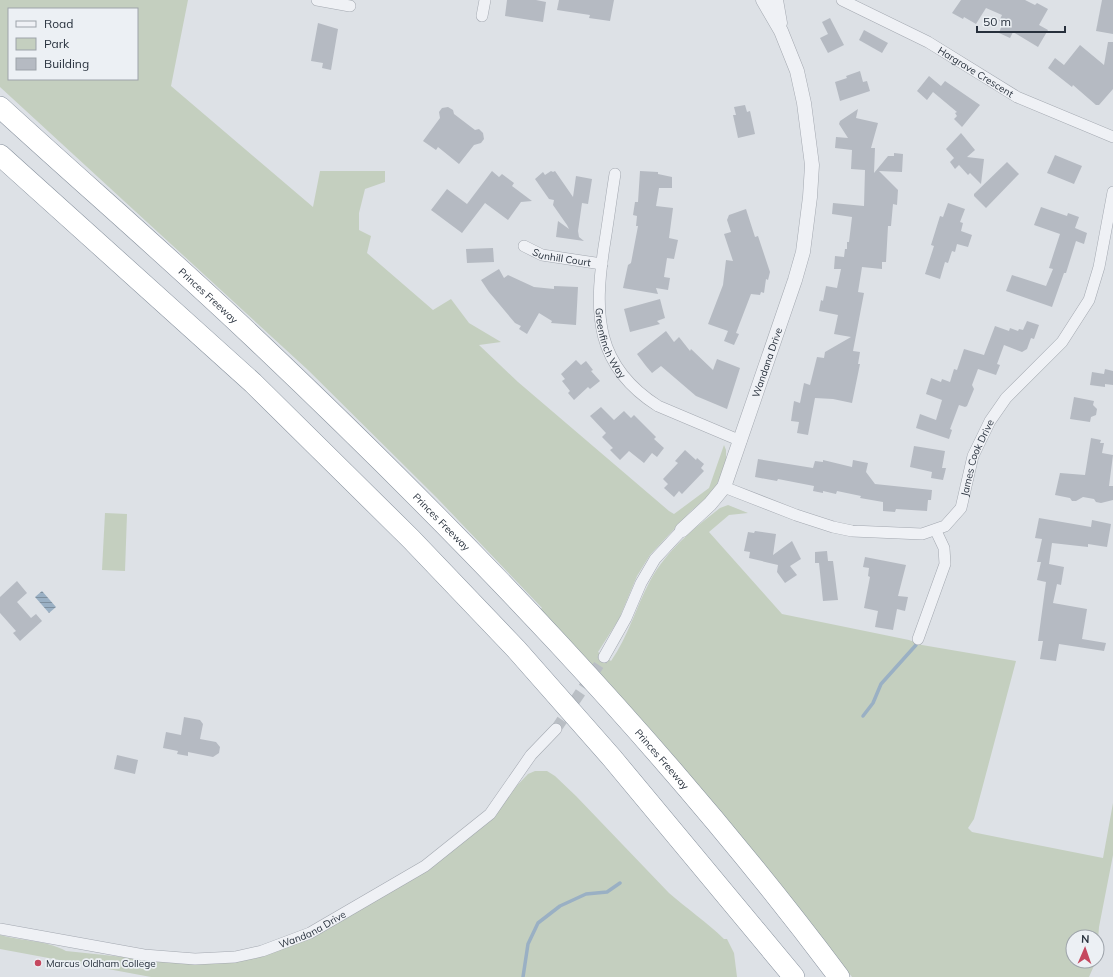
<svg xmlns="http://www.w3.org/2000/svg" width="1113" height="977" font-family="Mulish,sans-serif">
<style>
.green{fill:#c4cfbf;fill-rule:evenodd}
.water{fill:url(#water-rules)}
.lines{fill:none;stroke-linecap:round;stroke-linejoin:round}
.stream{stroke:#9ab0c4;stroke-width:3.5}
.building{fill:#b5bac2}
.minor-tunnel{stroke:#b9bec4;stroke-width:11;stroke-dasharray:11 5.5;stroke-linecap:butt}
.minor-casing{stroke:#a3a8b0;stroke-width:12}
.tertiary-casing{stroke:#a3a8b0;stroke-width:15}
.motorway-casing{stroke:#858f9c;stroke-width:22}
.minor{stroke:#eff1f5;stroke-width:11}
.tertiary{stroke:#eff1f5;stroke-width:14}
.motorway{stroke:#fff;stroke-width:21}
.poi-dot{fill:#c5485f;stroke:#ecf0f4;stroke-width:1.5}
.labels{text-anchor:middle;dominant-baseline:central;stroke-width:3.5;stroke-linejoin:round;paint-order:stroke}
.street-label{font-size:10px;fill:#27303c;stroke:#ecf0f4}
.poi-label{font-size:10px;fill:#27303c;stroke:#ecf0f4;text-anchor:start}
</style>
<defs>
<pattern id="water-rules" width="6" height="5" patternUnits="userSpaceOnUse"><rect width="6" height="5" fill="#9ab0c4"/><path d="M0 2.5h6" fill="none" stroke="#7e90a0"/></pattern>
</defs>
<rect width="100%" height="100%" fill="#dde1e6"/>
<g class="green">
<path d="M0,0H188L171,86L313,207L320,171H385V182L365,189L359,213V230L371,236L367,253L433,310L451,299L469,323L501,342L479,345L518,382L669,511L674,514L709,488L724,445L726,450V463L714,491L691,511L650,555L637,576L619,619L598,652L611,661C628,637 636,607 650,581C667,550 693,529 720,508L728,505L748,513L729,515L709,532L782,614L909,640L922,645L1016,661L974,819L968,828L972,832L1103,858L1113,803V855L1099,927L1097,953V937H1073V961H1096L1089,977H852L774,879L609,683H605L538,610L542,608L437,498L308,370L0,87ZM9,9H137V79H9Z"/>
<polygon points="105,513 127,514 125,571 102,570"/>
<path d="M535,771H547L555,776L576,796L669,893C687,909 707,922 724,939H727L734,953L737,977H151L0,949V935C21,941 46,940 66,951L152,960L248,956L379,899L509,794L528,774Z"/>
</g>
<polygon class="water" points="42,591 56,607 49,613 35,597"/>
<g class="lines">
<g class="stream">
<polyline points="863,716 873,703 881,684 916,645"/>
<polyline points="523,977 528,944 538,923 560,906 586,894 607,892 620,883"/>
</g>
</g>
<g class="building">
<polygon points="507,0 536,0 546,2 543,22 505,16"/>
<polygon points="559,0 614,0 610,21 589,18 590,15 557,10"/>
<polygon points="961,0 1025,0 1035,5 1037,3 1048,9 1039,25 1048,30 1038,47 1013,32 1010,38 999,33 1003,22 999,21 1002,15 986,8 976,24 964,17 963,19 952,13"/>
<polygon points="1102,0 1113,0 1113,34 1096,31"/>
<polygon points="830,18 844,45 828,53 820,38 828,34 822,22"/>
<polygon points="318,23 338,29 331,70 322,68 323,63 311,61"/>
<polygon points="864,30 888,43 882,53 859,40"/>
<polygon points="1108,42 1113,42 1113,89 1099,105 1096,105 1073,85 1072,87 1048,68 1055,58 1064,65 1080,45 1104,65"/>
<polygon points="860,71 863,82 867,81 870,91 840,101 835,82 847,78 846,76"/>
<polygon points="929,76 941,86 945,81 980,105 962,127 954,119 957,116 955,113 957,112 933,92 927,100 917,91"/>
<polygon points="745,105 747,112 750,111 755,134 738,138 733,115 736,115 734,107"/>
<polygon points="448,107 453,110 454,114 475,130 479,129 483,133 484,139 481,143 474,145 459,164 438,147 436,150 423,141 440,118 439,112 442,108"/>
<polygon points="858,109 856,118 878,123 871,148 875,148 874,173 888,156 894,156 894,153 903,154 902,172 879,171 898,190 897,205 893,204 891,226 888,226 886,262 882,262 882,269 862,267 858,292 864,293 853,351 860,352 858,364 860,364 852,403 833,399 815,398 808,435 797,433 799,422 791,421 794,401 800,403 804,383 810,385 817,357 824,358 825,352 851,337 834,334 838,315 819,311 821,300 823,301 826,286 837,288 841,269 834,269 835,256 844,257 845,249 847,249 847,242 849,242 852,217 832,214 833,203 864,206 865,170 851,169 852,150 835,148 836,137 848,138 839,124 840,121"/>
<polygon points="961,133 975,150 967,157 984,159 981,184 970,173 968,175 959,165 955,169 950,162 954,158 946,149"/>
<polygon points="1055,155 1082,166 1074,184 1047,173"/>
<polygon points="1007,162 1019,174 986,208 974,196 974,194"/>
<polygon points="492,171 499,177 502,174 514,183 512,186 532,201 521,202 508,220 485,203 462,233 431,210 447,189 467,204"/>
<polygon points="551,171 553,172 555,171 573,197 576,176 592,179 588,204 582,203 578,231 579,237 584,241 556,237 558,221 569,229 567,225 553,205 554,200 549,199 535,179 543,172 545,175"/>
<polygon points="640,171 658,172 658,174 672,177 672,188 659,188 656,206 673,208 669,238 678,240 674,259 667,258 664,277 670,278 668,290 656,288 658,294 623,288 628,265 631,263 638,226 636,226 637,216 633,215 635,202 638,202"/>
<polygon points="948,203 965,209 960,222 963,223 961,231 972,235 968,247 957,244 955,252 952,251 948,263 945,262 940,279 925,274 934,246 931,245 940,216 943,217"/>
<polygon points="1041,207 1067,216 1068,213 1079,217 1075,228 1087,233 1084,244 1076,241 1066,273 1064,273 1052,307 1006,291 1012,275 1046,286 1053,269 1049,268 1060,234 1034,225"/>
<polygon points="746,209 755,237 758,236 770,272 768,280 766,279 764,293 761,292 760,295 751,294 736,333 739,334 734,345 724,341 728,331 708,324 723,285 726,260 733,261 724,234 731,232 727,220 729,215"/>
<polygon points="493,248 494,262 467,263 466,249"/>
<polygon points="499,269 504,278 508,275 534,287 554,289 554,286 578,287 576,325 551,323 552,321 539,313 527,334 519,329 521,326 515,323 489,292 481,280"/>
<polygon points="660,299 665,318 657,321 660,324 630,332 624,309"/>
<polygon points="1027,321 1039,325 1034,339 1031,338 1027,349 1022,352 1004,345 997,364 1000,365 996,375 978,369 972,385 974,389 967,406 965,407 959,405 950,429 952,430 949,439 916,428 920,414 936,420 942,400 926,394 931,378 941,382 942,379 950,382 954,369 957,370 964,349 984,355 995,326 1009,331 1010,328 1018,331 1019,329 1023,330"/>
<polygon points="666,331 674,342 679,337 690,351 691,349 713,370 717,359 740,368 727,409 696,396 661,366 652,373 646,366 637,354"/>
<polygon points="576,360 581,365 586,361 593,370 591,371 600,381 590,389 588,387 574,400 568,393 570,391 562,381 565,379 561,374"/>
<polygon points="1105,369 1113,371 1113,385 1105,384 1105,387 1090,385 1092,372 1104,374"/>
<polygon points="1074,397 1094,401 1093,405 1097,409 1096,415 1091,417 1090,422 1070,419"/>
<polygon points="601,407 614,420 624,411 631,418 634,415 656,437 654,439 664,448 657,457 652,453 644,463 629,451 620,460 610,450 613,448 602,437 606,433 590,416"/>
<polygon points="1091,438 1101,440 1100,443 1104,443 1102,453 1113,455 1109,486 1113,486 1113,500 1101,503 1096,502 1094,499 1083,497 1076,501 1072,501 1070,498 1055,495 1060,473 1085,475"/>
<polygon points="914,446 945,451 942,468 946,468 943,480 931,478 932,472 910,467"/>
<polygon points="685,450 696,460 697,458 704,464 701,468 704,471 682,494 679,491 674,497 664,488 668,484 663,479 678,463 675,461"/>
<polygon points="758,459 813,468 815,461 823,462 823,460 852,467 853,460 868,463 866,472 875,484 932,490 931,500 928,500 927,511 896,509 895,512 883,511 883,502 860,498 861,496 837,491 836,494 823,491 823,493 813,491 814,486 778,479 777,481 755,477"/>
<polygon points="1039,518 1091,527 1092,520 1111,524 1107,547 1088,544 1088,547 1052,543 1049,564 1064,567 1061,585 1057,584 1053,603 1087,609 1082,639 1106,643 1104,651 1059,644 1056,661 1040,659 1043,641 1038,641 1046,582 1037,580 1041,562 1037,562 1042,539 1035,538"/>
<polygon points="755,531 776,534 773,555 792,541 801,559 790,566 797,575 785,583 777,572 778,565 749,558 750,552 744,551 748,532 754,533"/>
<polygon points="827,551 828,561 833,561 838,600 823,601 819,563 815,563 815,552"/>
<polygon points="865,557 906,565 898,596 908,597 905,611 897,609 893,630 875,627 878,611 864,608 870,577 868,576 869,568 863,567"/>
<polygon points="17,581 27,593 17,602 31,618 36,614 42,621 20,641 13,633 16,631 0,613 0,597"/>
<polygon points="184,717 200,720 203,724 200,739 216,742 220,747 219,753 213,757 188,752 188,756 177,754 178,751 163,748 166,732 181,735"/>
<polygon points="117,755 138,760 135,774 114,769"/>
</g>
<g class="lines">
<polyline class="minor-tunnel" points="556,729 604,657"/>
<defs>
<g id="minor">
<polyline points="317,0 350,6"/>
<path id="s1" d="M842,0L928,42L1017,97L1113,137"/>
<polyline points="482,16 485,0"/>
<path id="s2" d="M615,174C611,199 608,223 604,247C594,314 595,366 658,406L741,441"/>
<path id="s3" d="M524,246L542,255L602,264"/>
<path id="s4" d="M724,487L796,515L833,527L852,531L922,534L945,526L961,508L973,456L990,421L1006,398L1062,342L1089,300L1099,267L1113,192"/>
<polyline points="918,639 945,564 944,548 936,531"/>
<polyline points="604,657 626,618 641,583 655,559 682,530"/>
<path id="s5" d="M0,929L144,955L195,959L235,957L262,951L310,933L425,866L490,814L531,755L556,729"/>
</g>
<g id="tertiary">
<polyline points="776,0 780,23"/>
<path id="s6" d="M682,530L710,504L724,487L795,280L803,252L810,197L812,165L804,103L797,71L781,31L763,0"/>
</g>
<g id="motorway">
<path id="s7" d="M0,107C84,184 170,258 252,336C462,535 665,745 839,977"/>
<polyline points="0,155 253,383 411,539 516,649 612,758 794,977"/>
</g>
</defs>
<use href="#minor" class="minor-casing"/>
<use href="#tertiary" class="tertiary-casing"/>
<use href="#motorway" class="motorway-casing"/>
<use href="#minor" class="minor"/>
<use href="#tertiary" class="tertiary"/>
<use href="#motorway" class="motorway"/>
</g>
<circle class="poi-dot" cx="38" cy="963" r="4"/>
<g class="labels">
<g class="street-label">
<text stroke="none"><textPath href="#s1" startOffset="152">Hargrave Crescent</textPath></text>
<text stroke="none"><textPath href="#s3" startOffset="40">Sunhill Court</textPath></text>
<text stroke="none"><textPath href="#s7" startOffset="281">Princes Freeway</textPath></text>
<text stroke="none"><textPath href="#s2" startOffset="172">Greenfinch Way</textPath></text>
<text stroke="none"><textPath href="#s6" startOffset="192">Wandana Drive</textPath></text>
<text stroke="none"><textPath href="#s4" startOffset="307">James Cook Drive</textPath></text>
<text stroke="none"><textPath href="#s7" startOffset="606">Princes Freeway</textPath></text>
<text stroke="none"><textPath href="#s7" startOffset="930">Princes Freeway</textPath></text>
<text stroke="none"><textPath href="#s5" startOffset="320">Wandana Drive</textPath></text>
</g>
<g class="poi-label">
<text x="46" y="963">Marcus Oldham College</text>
</g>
</g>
<rect x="8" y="8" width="130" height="72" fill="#ecf0f4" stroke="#9da3aa"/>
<rect x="16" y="21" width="20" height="6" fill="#eff1f5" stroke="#9da3aa"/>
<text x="44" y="28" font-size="12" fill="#27303c">Road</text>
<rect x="16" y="38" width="20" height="12" fill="#c4cfbf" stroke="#9da3aa"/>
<text x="44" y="48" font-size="12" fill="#27303c">Park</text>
<rect x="16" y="58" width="20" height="12" fill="#b5bac2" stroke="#9da3aa"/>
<text x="44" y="68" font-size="12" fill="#27303c">Building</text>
<g transform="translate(1085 949) rotate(2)"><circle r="19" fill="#ecf0f4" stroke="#9da3aa"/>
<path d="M0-3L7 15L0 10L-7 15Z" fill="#c5485f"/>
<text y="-6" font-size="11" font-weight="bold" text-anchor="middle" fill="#27303c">N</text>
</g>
<path d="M977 26v6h88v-6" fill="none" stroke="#27303c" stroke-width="2"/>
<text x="983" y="26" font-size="12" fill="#27303c" stroke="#ecf0f4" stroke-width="3" paint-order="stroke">50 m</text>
</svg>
